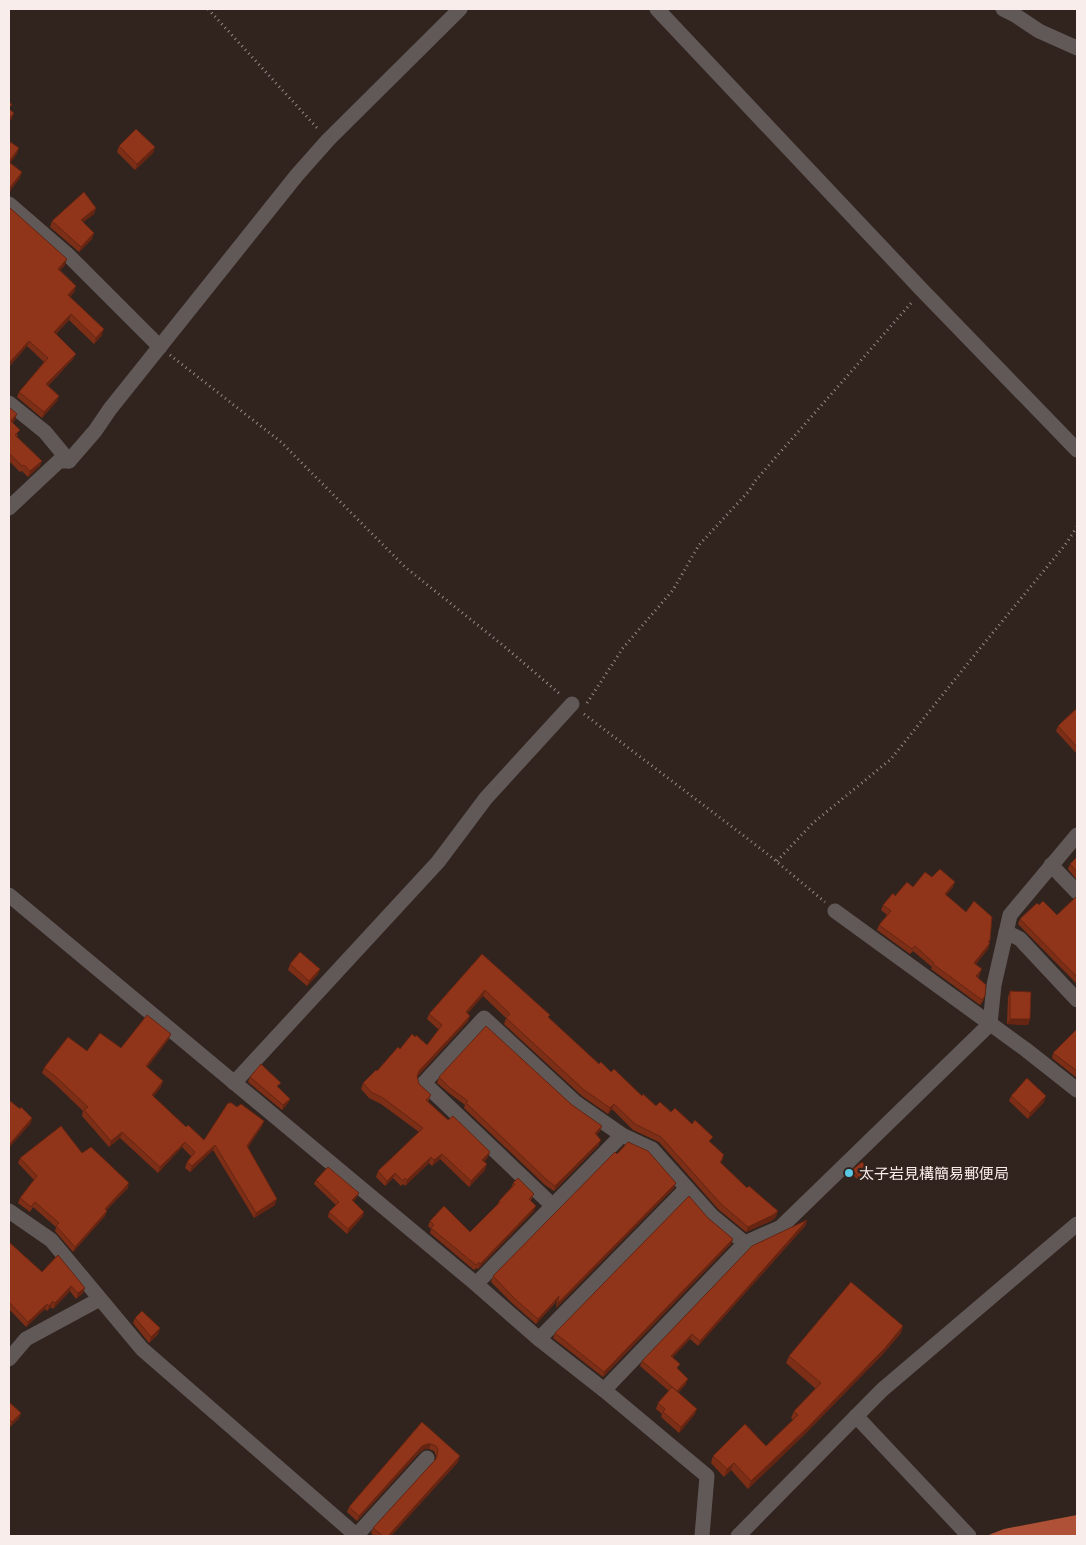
<svg xmlns="http://www.w3.org/2000/svg" width="1086" height="1545" font-family="'Exo 2','Noto Sans JP',sans-serif">
<style>
.water{fill:#af5136}
.lines{fill:none;stroke-linecap:round;stroke-linejoin:round}
.path{stroke:#978b87;stroke-width:3;stroke-dasharray:1 4;stroke-linecap:butt}
.minor{stroke:#615957;stroke-width:15}
.wall{fill:#7c2e16}
.shaded-wall{fill:#652512}
.building{fill:#903519;stroke:#652512}
.poi-dot{fill:#59c8e4;stroke:#31231e;stroke-width:2}
.labels{text-anchor:middle;dominant-baseline:central;stroke-width:5;stroke-linejoin:round;paint-order:stroke}
.poi-label{font-size:15px;fill:#f8edea;stroke:#31231e;text-anchor:start}
</style>
<rect width="100%" height="100%" fill="#31231e"/>
<polygon class="water" points="1077,1515 1077,1536 986,1536 1004,1529"/>
<g class="lines">
<g class="path">
<polyline points="208,9 319,130"/>
<polyline points="170,355 281,442 405,567 505,647 561,695"/>
<polyline points="587,703 623,648 673,590 699,545 749,491 755,481 913,301"/>
<polyline points="584,714 765,852 825,902"/>
<polyline points="777,861 813,823 891,759 977,652 1065,545 1077,527"/>
</g>
<g class="minor">
<polyline points="657,9 922,290 1077,450"/>
<polyline points="1003,9 1015,15 1039,31 1077,48"/>
<polyline points="9,204 69,256 160,347"/>
<polyline points="9,403 45,432 69,461"/>
<polyline points="9,508 59,461 69,461 95,431 110,409 297,175 328,140 460,9"/>
<polyline points="1051,865 1077,892"/>
<polyline points="9,895 476,1284 539,1339 604,1390 707,1476 702,1536"/>
<polyline points="835,911 1025,1049 1077,1090"/>
<polyline points="1006,932 1020,939 1077,1000"/>
<polyline points="234,1083 438,862 486,798 572,704"/>
<polyline points="552,1205 424,1083 484,1018 576,1103 622,1135 652,1149 712,1216 745,1243"/>
<polyline points="9,1211 51,1240 142,1349 357,1536"/>
<polyline points="476,1284 622,1135"/>
<polyline points="539,1339 687,1188"/>
<polyline points="9,1359 26,1339 100,1299"/>
<polyline points="604,1390 745,1243 781,1227 990,1024 994,985 1010,915 1077,835"/>
<polyline points="856,1416 969,1536"/>
<polyline points="356,1536 427,1458"/>
<polyline points="738,1536 882,1390 1077,1224"/>
</g>
</g>
<g class="wall">
<polygon points="119,146 155,147 153,153 135,170 117,152"/>
<polygon points="9,207 65,265 60,270 76,286 74,292 70,297 102,335 94,344 69,320 56,334 76,354 73,359 48,386 59,396 57,401 42,418 17,397 19,392 44,362 27,346 9,367"/>
<polygon points="96,208 94,214 83,222 94,233 92,239 79,252 50,227 52,221"/>
<polygon points="9,407 15,420 12,423 18,436 17,437 40,466 28,477 22,471 20,472 9,461"/>
<polygon points="1077,708 1077,754 1056,731 1058,726"/>
<polygon points="1077,857 1077,880 1068,869 1070,864"/>
<polygon points="932,877 953,887 946,895 990,940 988,949 976,964 980,974 978,978 985,996 983,1001 980,1005 931,969 932,967 913,951 910,954 877,930 879,925 887,915 881,910 883,905 895,896"/>
<polygon points="1077,896 1077,984 1018,924 1020,919 1039,905 1057,915"/>
<polygon points="482,954 549,1018 599,1064 656,1106 671,1112 711,1143 724,1155 721,1163 776,1217 771,1221 746,1232 718,1209 659,1142 633,1130 612,1109 608,1114 582,1096 504,1024 506,1018 483,996 467,1013 468,1021 417,1077 419,1084 431,1095 428,1102 488,1157 484,1162 485,1170 469,1187 440,1159 432,1166 429,1163 405,1186 403,1184 401,1186 393,1178 385,1186 376,1177 378,1171 419,1132 381,1104 369,1098 361,1089 363,1083 377,1071 400,1049 427,1045 439,1030 427,1019 429,1014"/>
<polygon points="290,964 320,969 318,974 307,986 288,970"/>
<polygon points="1010,991 1030,1019 1028,1025 1007,1024 1008,997"/>
<polygon points="1077,1024 1077,1078 1052,1058 1053,1053 1077,1029 1076,1028"/>
<polygon points="171,1034 168,1040 147,1067 161,1087 153,1096 186,1127 204,1140 237,1107 264,1121 262,1126 248,1147 275,1205 254,1218 213,1150 190,1172 185,1168 187,1162 192,1157 182,1147 158,1173 120,1138 109,1147 82,1116 83,1111 54,1083 42,1073 44,1068 87,1051 121,1048"/>
<polygon points="250,1077 279,1088 290,1099 288,1103 282,1110 248,1082"/>
<polygon points="439,1077 572,1105 602,1126 600,1131 596,1135 599,1145 554,1191 545,1185 464,1108 465,1105 449,1093 437,1083"/>
<polygon points="1011,1096 1044,1102 1028,1119 1009,1101"/>
<polygon points="82,1153 128,1188 106,1210 107,1211 105,1216 73,1252 55,1231 56,1227 33,1207 30,1212 18,1203 20,1198 34,1180 18,1163 20,1158"/>
<polygon points="617,1154 674,1188 556,1308 557,1301 536,1324 512,1303 491,1282 493,1276"/>
<polygon points="852,1170 869,1174 860,1182 851,1173"/>
<polygon points="316,1180 357,1197 353,1201 363,1216 347,1234 328,1217 329,1212 336,1205 314,1184"/>
<polygon points="513,1183 534,1194 531,1200 534,1211 478,1269 477,1268 474,1270 430,1233 431,1229 428,1226 430,1221 470,1232 497,1205 499,1201 511,1188"/>
<polygon points="708,1218 733,1239 731,1244 603,1377 553,1338 555,1333"/>
<polygon points="806,1225 698,1346 690,1339 673,1357 678,1370 686,1384 678,1393 695,1414 679,1433 661,1417 662,1414 656,1409 658,1403 669,1391 640,1366 642,1361"/>
<polygon points="9,1242 42,1272 58,1255 83,1293 76,1299 70,1291 53,1309 51,1307 47,1311 45,1309 26,1327 9,1309"/>
<polygon points="135,1318 160,1328 158,1334 149,1343 133,1323"/>
<polygon points="901,1333 882,1355 804,1435 748,1489 731,1470 724,1477 711,1463 713,1456 766,1446 793,1420 791,1418 794,1411 816,1389 786,1363 789,1356"/>
<polygon points="9,1402 21,1413 19,1418 10,1427 9,1425"/>
<polygon points="422,1422 458,1462 391,1536 374,1536 371,1533 373,1528 435,1460 436,1456 434,1451 429,1449 425,1449 420,1452 357,1521 347,1512 349,1507"/>
</g>
<g class="shaded-wall">
<polygon points="14,113 12,119 9,122 9,119"/>
<polygon points="155,147 153,153 135,170 137,164"/>
<polygon points="19,148 17,154 9,165 9,162"/>
<polygon points="22,172 20,178 9,193 9,189"/>
<polygon points="96,208 94,214 79,225 81,220"/>
<polygon points="94,233 92,239 79,252 81,247"/>
<polygon points="67,259 65,265 56,275 58,269"/>
<polygon points="76,286 74,292 66,301 68,295"/>
<polygon points="71,314 69,320 52,337 54,332"/>
<polygon points="104,329 102,335 94,344 96,338"/>
<polygon points="29,341 27,346 9,367 9,363"/>
<polygon points="76,354 73,359 44,390 46,384"/>
<polygon points="59,396 57,401 42,418 44,412"/>
<polygon points="17,414 15,420 9,427 11,421"/>
<polygon points="42,461 40,466 28,477 30,471"/>
<polygon points="955,882 953,887 943,899 945,894"/>
<polygon points="990,943 988,949 972,968 974,963"/>
<polygon points="320,969 318,974 307,986 309,981"/>
<polygon points="982,969 980,974 974,981 976,976"/>
<polygon points="485,990 483,996 464,1018 466,1012"/>
<polygon points="470,1016 468,1021 417,1077 415,1081 419,1071"/>
<polygon points="1010,1019 1030,1019 1028,1025 1007,1024"/>
<polygon points="171,1034 168,1040 144,1072 146,1066"/>
<polygon points="163,1081 161,1087 150,1101 152,1095"/>
<polygon points="1046,1096 1044,1102 1028,1119 1030,1113"/>
<polygon points="290,1099 288,1103 282,1110 283,1105"/>
<polygon points="614,1104 612,1109 608,1114 610,1108"/>
<polygon points="32,1118 31,1123 9,1148 9,1145"/>
<polygon points="264,1121 262,1126 245,1152 247,1146"/>
<polygon points="602,1126 600,1131 593,1139 595,1133"/>
<polygon points="122,1132 120,1138 109,1147 111,1141"/>
<polygon points="601,1140 599,1145 554,1191 555,1186"/>
<polygon points="185,1142 182,1147 158,1173 160,1167"/>
<polygon points="215,1145 213,1150 190,1172 192,1166"/>
<polygon points="490,1152 488,1157 480,1166 482,1160"/>
<polygon points="442,1154 440,1159 432,1166 434,1160"/>
<polygon points="431,1157 429,1163 405,1186 407,1180"/>
<polygon points="487,1164 485,1170 469,1187 471,1181"/>
<polygon points="870,1171 869,1174 860,1182 861,1179"/>
<polygon points="395,1173 393,1178 385,1186 387,1181"/>
<polygon points="129,1183 128,1188 103,1214 105,1209"/>
<polygon points="676,1183 674,1188 556,1308 558,1303"/>
<polygon points="359,1193 357,1197 350,1205 352,1200"/>
<polygon points="277,1199 275,1205 254,1218 256,1213"/>
<polygon points="536,1206 534,1211 478,1269 480,1264"/>
<polygon points="107,1211 105,1216 73,1252 75,1247"/>
<polygon points="778,1211 776,1217 771,1221 746,1232 748,1227"/>
<polygon points="364,1212 363,1216 347,1234 348,1229"/>
<polygon points="807,1220 806,1225 698,1346 700,1341"/>
<polygon points="733,1239 731,1244 603,1377 604,1372"/>
<polygon points="71,1286 70,1291 53,1309 55,1303"/>
<polygon points="85,1288 83,1293 76,1299 78,1293"/>
<polygon points="559,1296 557,1301 536,1324 538,1319"/>
<polygon points="53,1301 51,1307 47,1311 49,1306"/>
<polygon points="47,1304 45,1309 26,1327 28,1322"/>
<polygon points="903,1326 901,1333 882,1355 804,1435 748,1489 751,1481"/>
<polygon points="160,1328 158,1334 149,1343 151,1337"/>
<polygon points="692,1334 690,1339 669,1361 671,1356"/>
<polygon points="688,1379 686,1384 675,1396 677,1391"/>
<polygon points="697,1409 695,1414 679,1433 681,1427"/>
<polygon points="21,1413 19,1418 10,1427 12,1422"/>
<polygon points="427,1444 431,1444 429,1449 425,1449 420,1452 357,1521 359,1516 422,1446"/>
<polygon points="460,1456 458,1462 391,1536 388,1536"/>
<polygon points="734,1463 731,1470 724,1477 727,1469"/>
</g>
<g class="building">
<polygon points="9,101 12,105 9,107"/>
<polygon points="9,109 14,113 9,119"/>
<polygon points="136,129 155,147 137,164 119,146"/>
<polygon points="9,141 19,148 9,162 22,172 9,189"/>
<polygon points="84,192 96,208 81,220 94,233 81,247 52,221"/>
<polygon points="9,207 67,259 58,269 76,286 68,295 104,329 96,338 71,314 54,332 76,354 46,384 59,396 44,412 19,392 48,358 29,341 9,363"/>
<polygon points="9,407 17,414 11,421 20,430 15,435 42,461 30,471 24,465 22,466 9,453"/>
<polygon points="1077,708 1077,747 1058,726"/>
<polygon points="1077,857 1077,872 1070,864"/>
<polygon points="940,869 955,882 945,894 966,912 974,901 992,917 990,940 988,942 990,943 974,963 982,969 976,976 986,985 985,996 982,1000 933,964 934,963 915,946 912,949 879,925 891,911 883,905 893,893 895,896 907,882 913,887 925,872 932,877"/>
<polygon points="1077,896 1077,977 1020,919 1037,903 1039,905 1043,901 1057,915"/>
<polygon points="300,952 320,969 309,981 290,964"/>
<polygon points="482,954 550,1015 548,1017 599,1064 601,1062 611,1072 614,1069 642,1096 643,1094 656,1106 660,1102 671,1112 675,1108 692,1124 695,1120 713,1137 709,1141 724,1155 722,1157 723,1158 720,1162 747,1188 749,1186 778,1211 773,1215 748,1227 721,1204 661,1137 635,1124 614,1104 610,1108 584,1090 506,1018 510,1014 485,990 466,1012 470,1016 419,1071 417,1076 419,1084 431,1095 426,1100 448,1120 453,1116 490,1152 482,1160 487,1164 471,1181 442,1154 434,1160 431,1157 407,1180 405,1178 403,1181 395,1173 387,1181 378,1171 423,1128 383,1098 371,1092 363,1083 376,1070 377,1071 398,1047 400,1049 412,1034 415,1037 416,1035 427,1045 442,1025 429,1014"/>
<polygon points="1010,991 1031,992 1030,1019 1010,1019"/>
<polygon points="147,1015 171,1034 146,1066 163,1081 152,1095 186,1127 188,1125 204,1140 228,1103 229,1104 230,1102 237,1107 241,1104 264,1121 247,1146 277,1199 256,1213 215,1145 192,1166 187,1162 195,1152 185,1142 160,1167 122,1132 111,1141 84,1110 88,1107 56,1077 44,1068 68,1037 87,1051 100,1033 121,1048"/>
<polygon points="486,1026 572,1105 602,1126 595,1133 601,1140 555,1186 547,1180 466,1103 468,1101 450,1088 439,1077"/>
<polygon points="1077,1029 1077,1071 1053,1053"/>
<polygon points="261,1064 281,1083 277,1086 290,1099 283,1105 250,1077"/>
<polygon points="1027,1078 1046,1096 1030,1113 1011,1096"/>
<polygon points="9,1100 20,1109 21,1107 32,1118 9,1145"/>
<polygon points="61,1126 82,1153 91,1147 129,1183 105,1209 107,1211 75,1247 56,1226 59,1223 35,1202 31,1207 20,1198 37,1176 20,1158"/>
<polygon points="628,1142 648,1151 676,1183 558,1303 559,1296 538,1319 514,1298 493,1276 615,1152 617,1154"/>
<polygon points="862,1162 870,1171 861,1179 852,1170"/>
<polygon points="328,1167 359,1193 352,1200 364,1212 348,1229 329,1212 339,1202 316,1180"/>
<polygon points="518,1178 534,1194 529,1199 536,1206 480,1264 479,1262 476,1265 431,1228 434,1225 430,1221 444,1206 470,1232 500,1202 499,1201 515,1184 513,1183"/>
<polygon points="689,1196 708,1218 733,1239 604,1372 555,1333"/>
<polygon points="807,1220 700,1341 692,1334 671,1356 680,1364 677,1368 688,1379 677,1391 642,1361 752,1246"/>
<polygon points="9,1242 42,1272 58,1255 85,1288 78,1293 71,1286 55,1303 53,1301 49,1306 47,1304 28,1322 9,1302"/>
<polygon points="851,1282 903,1326 885,1348 807,1428 751,1481 734,1463 727,1469 713,1456 745,1424 766,1446 798,1415 794,1411 821,1383 789,1356"/>
<polygon points="142,1311 160,1328 151,1337 135,1318"/>
<polygon points="672,1387 697,1409 681,1427 663,1412 665,1409 658,1403"/>
<polygon points="9,1402 21,1413 12,1422 9,1419"/>
<polygon points="422,1422 460,1456 388,1536 383,1536 373,1528 436,1459 438,1450 436,1446 431,1444 427,1444 422,1446 359,1516 349,1507"/>
</g>
<circle class="poi-dot" cx="849" cy="1173" r="5"/>
<g class="labels">
<g class="poi-label">
<text x="859" y="1173">太子岩見構簡易郵便局</text>
</g>
</g>
<rect width="1086" height="1545" fill="none" stroke="#f8edea" stroke-width="20"/>
</svg>
